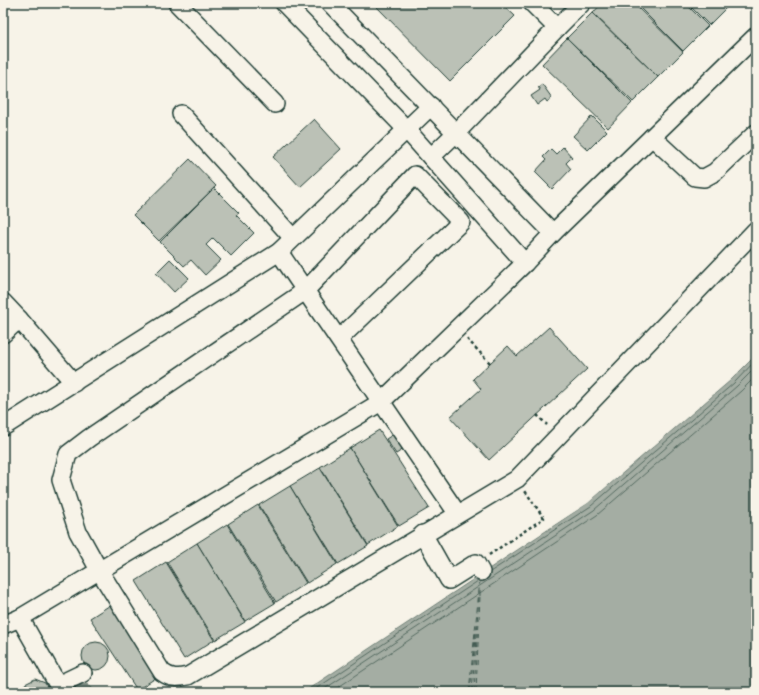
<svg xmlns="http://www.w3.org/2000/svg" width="759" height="695" font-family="Sriracha,sans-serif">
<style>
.water{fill:#a4ada3;stroke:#6f8077}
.pier{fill:#f7f3e8}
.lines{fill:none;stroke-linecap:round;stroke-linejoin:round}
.shore{stroke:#546a60;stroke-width:1}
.ferry{stroke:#405950;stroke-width:1;stroke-dasharray:5 4;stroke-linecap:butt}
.building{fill:#bbc1b6;stroke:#1f3d34}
.minor-casing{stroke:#1f3d34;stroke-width:20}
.path{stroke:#1f3d34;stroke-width:2.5;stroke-dasharray:3 3;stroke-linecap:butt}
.minor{stroke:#f7f3e8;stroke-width:17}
</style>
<rect width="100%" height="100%" fill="#f7f3e8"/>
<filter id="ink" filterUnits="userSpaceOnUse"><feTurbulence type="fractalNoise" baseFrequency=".025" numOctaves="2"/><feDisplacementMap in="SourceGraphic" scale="8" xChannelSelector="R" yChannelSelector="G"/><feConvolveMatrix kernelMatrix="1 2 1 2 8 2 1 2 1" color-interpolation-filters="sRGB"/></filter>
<g filter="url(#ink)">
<polygon class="water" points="756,355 756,692 304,692 588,503 731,380"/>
<polygon class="pier" points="639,457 588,503 479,573 587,502"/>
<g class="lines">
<g class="shore">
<polyline points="490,572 591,506 734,383 756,360"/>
<polyline points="311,692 478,581"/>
<polyline points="320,692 594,510 737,386 756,367"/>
<polyline points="331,692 597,515 741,391 756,376"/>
</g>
<g class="ferry">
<polyline points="480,596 480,589"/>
<polyline points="469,692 480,580"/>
<polyline points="470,692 476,628"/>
<polyline points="472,692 479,596"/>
<polyline points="474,692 478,621"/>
<polyline points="476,692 480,596"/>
</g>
</g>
<g class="building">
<polygon points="373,3 501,3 515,16 450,81"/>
<polygon points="602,3 633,3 683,52 658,77 593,13"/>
<polygon points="635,3 685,3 708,26 683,51"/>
<polygon points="687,3 731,3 709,25"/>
<polygon points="592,13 658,77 633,102 567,38"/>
<polygon points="567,38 632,103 608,128 542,64"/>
<polygon points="542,84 552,98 547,102 545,99 537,105 531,96 540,90 538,87"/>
<polygon points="592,116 607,131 588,150 573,136"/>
<polygon points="314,119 341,149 300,187 273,157"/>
<polygon points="563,147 572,157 566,163 571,169 552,189 535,172 546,160 543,157 551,149 556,154"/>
<polygon points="190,159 216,186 159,241 133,215"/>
<polygon points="214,188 239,213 236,215 254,233 231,256 213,238 206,245 221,260 205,275 191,260 184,266 160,242"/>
<polygon points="170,259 189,278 174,292 156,273"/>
<polygon points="549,327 587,369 489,460 450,417 481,389 473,379 490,363 508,346 517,356"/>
<polygon points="379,430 429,508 399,526 350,448"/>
<polygon points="397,432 407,447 396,454 386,439"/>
<polygon points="350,448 398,526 368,545 320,467"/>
<polygon points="320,468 368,546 338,564 290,486"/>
<polygon points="290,486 337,564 307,583 259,505"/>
<polygon points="258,505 306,583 276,602 228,524"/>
<polygon points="227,524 275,603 245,621 197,543"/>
<polygon points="197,543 245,622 215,640 167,562"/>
<polygon points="166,562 214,640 184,659 136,581"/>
<polygon points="115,602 162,674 137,690 90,618"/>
<circle cx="96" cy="656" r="14"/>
<polygon points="35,679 45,683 50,692 22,692 25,684"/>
<polygon points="82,685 88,685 96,692 71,692 77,686"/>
</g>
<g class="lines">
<defs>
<g id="minor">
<polyline points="177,3 275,104"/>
<polyline points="284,3 406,129 525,263"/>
<polyline points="330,3 553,233"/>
<polyline points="532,3 557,28 582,3"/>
<polyline points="181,114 293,238"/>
<polyline points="652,137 695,177 704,178 715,172 756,133"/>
<polyline points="431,157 456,133 557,28"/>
<polyline points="279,252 457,513"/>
<polyline points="3,302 19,319"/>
<polyline points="3,334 19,319 74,383"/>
<path d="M339,339L461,222L415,175L305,291L89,438L68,454L61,480L78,532L99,570L162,672C171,679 178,678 188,676L517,479L756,230"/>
<polyline points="3,427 279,252 431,106"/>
<polyline points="423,534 449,580 476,563 481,572"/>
<polyline points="20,618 58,685 83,673"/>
<polyline points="3,625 20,618 381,402 525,263 553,233 756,36"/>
</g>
</defs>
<use href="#minor" class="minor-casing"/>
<g class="path">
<polyline points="467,339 490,363"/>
<polyline points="537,415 547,425"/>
<polyline points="489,555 544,518 525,491"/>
</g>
<use href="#minor" class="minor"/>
</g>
</g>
<rect width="759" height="695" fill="none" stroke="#f7f3e8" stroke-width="16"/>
<rect x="8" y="8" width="743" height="679" fill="none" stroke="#1f3d34" stroke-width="1.5" filter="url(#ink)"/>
</svg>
